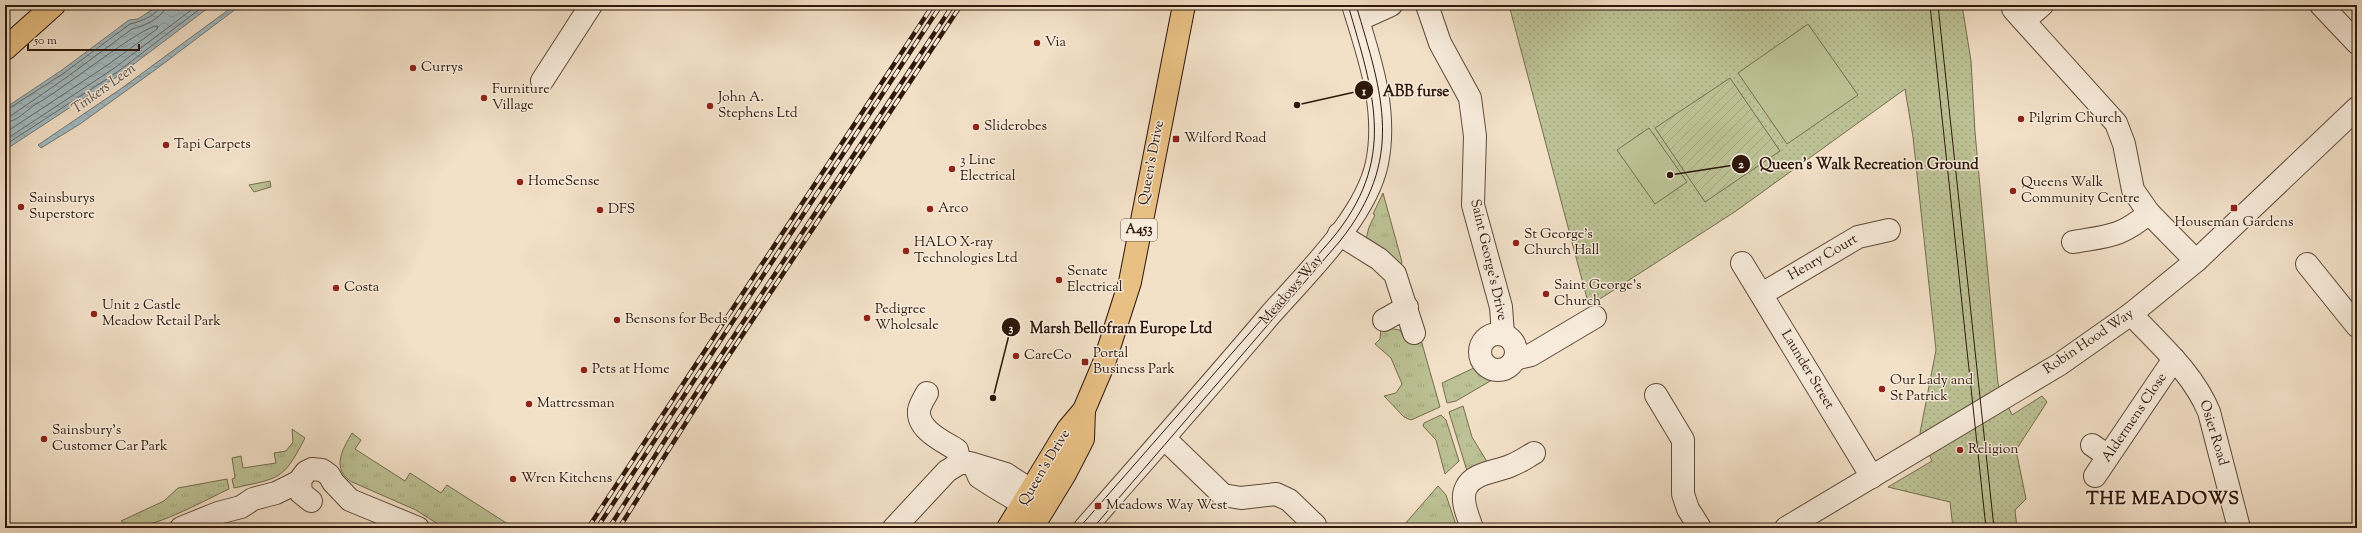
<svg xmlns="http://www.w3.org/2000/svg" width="2362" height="533" font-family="'Sorts Mill Goudy',serif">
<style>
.grass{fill:url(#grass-tufts);stroke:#766d50}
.park{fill:url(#park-dots);stroke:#766d50}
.garden{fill:url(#garden-furrows);stroke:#766d50}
.pitch{fill:#bcc295;stroke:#766d50}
.water{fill:url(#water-waves);stroke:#737979}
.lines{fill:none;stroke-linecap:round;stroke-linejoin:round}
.shore{stroke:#686966;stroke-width:1}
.minor-casing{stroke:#604a3b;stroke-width:24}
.major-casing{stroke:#2f180c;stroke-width:24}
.minor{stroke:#f7ebdb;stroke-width:22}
.major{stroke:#e9c084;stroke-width:22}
.tram{stroke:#2f180c;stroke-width:1}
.rail-casing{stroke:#2f180c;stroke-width:4.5}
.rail{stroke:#f7ebdb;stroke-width:3;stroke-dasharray:9;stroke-linecap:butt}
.poi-dot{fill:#8f2418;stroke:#f7ebdb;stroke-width:1.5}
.labels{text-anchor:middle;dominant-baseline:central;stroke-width:3;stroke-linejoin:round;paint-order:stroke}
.shield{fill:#f7ebdb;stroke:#6b574a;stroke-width:1}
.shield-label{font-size:13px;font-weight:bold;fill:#2f180c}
.poi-label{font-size:14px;fill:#2f180c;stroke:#f7ebdb;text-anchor:start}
.street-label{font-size:14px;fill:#2f180c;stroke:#f7ebdb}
.water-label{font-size:15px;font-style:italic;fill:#57514b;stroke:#f7ebdb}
.district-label{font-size:18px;font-weight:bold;letter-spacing:1px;fill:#2f180c;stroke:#f7ebdb}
.leader{fill:none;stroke:#2f180c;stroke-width:1.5}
.callout-dot{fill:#2f180c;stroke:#f7ebdb;stroke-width:1.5}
.mark-label{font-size:12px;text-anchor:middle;font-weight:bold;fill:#fff}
.callout-label{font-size:15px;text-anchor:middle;font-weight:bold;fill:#2f180c;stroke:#f7ebdb;stroke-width:3;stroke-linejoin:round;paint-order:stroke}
</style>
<defs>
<pattern id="grass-tufts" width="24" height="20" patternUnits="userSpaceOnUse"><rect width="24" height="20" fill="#bcc295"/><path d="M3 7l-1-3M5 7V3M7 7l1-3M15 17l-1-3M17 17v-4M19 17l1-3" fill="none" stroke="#a2a67f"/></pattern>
<pattern id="park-dots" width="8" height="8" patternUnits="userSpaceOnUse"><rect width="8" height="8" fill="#bcc295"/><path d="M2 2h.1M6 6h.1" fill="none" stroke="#a2a67f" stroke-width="1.8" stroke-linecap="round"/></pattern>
<pattern id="garden-furrows" width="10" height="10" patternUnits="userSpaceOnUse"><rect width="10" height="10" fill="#bcc295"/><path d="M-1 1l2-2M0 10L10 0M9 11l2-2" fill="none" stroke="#a2a67f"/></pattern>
<pattern id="water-waves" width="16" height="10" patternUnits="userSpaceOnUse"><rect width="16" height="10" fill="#a1bac1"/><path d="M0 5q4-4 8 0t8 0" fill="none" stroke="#8b9fa5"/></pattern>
</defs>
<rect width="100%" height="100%" fill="#f2e0c7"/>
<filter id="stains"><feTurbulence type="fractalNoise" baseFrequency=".005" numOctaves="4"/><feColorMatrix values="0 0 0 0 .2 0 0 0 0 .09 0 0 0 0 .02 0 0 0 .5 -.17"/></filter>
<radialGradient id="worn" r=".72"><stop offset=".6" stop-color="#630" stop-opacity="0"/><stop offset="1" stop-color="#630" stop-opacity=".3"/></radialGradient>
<g class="grass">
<polygon points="270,181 271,187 254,192 249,185"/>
<polygon points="1383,193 1402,262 1400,271 1366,239 1369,227 1375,215 1373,214"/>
<polygon points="1381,327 1400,330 1404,338 1419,333 1440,407 1411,420 1404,417 1384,396 1396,393 1402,384 1391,358 1375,344 1380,339"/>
<polygon points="1478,366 1492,380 1456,401 1447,403 1442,383"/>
<polygon points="1463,406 1472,437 1489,465 1467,471 1449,412"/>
<polygon points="1441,415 1446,420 1459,461 1445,474 1436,440 1423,426 1424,423"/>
<path d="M292,429L305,438C283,481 279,478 234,488L232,479L235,478L232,458L241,456L243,468L276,463L274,453L286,451L293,442Z"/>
<path d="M352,433L361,440L355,449L405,481L410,473L441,493L447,485L514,528H444L416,510L352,482C331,469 342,450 352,433Z"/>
<path d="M227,479L229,489C207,499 157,527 136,526C130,526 126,524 121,521L164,501L178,488Z"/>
<polygon points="1438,486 1446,495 1457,528 1407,528 1404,525"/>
</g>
<polygon class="park" points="1509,5 1962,5 1971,61 1975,132 1998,384 2012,415 2042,396 2047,402 2016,450 2026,499 2015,510 2017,528 1953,528 1950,502 1888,487 1932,461 1920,433 1936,350 1913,137 1905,89 1736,211 1589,306"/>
<polygon class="garden" points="1730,78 1780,151 1705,202 1655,128"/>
<g class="pitch">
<polygon points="1808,24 1858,95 1787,144 1738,73"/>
<polygon points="1649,128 1687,182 1655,204 1617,150"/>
</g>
<g class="water">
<polygon points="159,5 212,5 118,76 5,150 5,108 62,70 129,20 138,19"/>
<polygon points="235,5 241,5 155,70 80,124 41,148 38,145 122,88"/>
</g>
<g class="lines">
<g class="shore">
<path d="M5,111L64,73L130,24C139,22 159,15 160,5"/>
<path d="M5,116L12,115L67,77L132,29C143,26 165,18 165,5"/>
<path d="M5,122C18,122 26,110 36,104C57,94 145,23 158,26L157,29L109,64L5,133"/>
<polyline points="5,140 113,69 198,5"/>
<polyline points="5,145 116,73 205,5"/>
</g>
<defs>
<g id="minor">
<polyline points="1427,5 1440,43 1470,98 1475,136 1473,205 1501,307 1503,334"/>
<polyline points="2321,5 2357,43"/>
<polyline points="2013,9 2116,123 2124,144 2133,190 2149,213 2196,261"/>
<polyline points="1358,20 1391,5"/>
<polyline points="2024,21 2042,5"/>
<polyline points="542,81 591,5"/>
<polyline points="1339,234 1379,259 1395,274 1414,333"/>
<path d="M2073,242C2108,236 2121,237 2149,213"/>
<polyline points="1742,263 1872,477"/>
<polyline points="2307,264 2357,326"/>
<polyline points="1762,294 1858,237 1889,230"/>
<path d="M2131,314C2160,345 2193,373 2209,412L2239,528"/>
<polyline points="1384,320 1407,307"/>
<circle cx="1498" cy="352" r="18"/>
<polyline points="1515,359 1531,355 1595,317"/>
<path d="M927,393C924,398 920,405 919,410C917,430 943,441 957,450L960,463"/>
<polyline points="1656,395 1683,440 1683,494 1688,509 1700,528"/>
<polyline points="1164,438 1223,495 1241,498 1276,494 1289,500 1315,525"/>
<polyline points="2092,445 2108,456"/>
<polyline points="2095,476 2174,359"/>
<polyline points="311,501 301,493 300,480 306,472 312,469 322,470 329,475 333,482 350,500 418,528"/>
<polyline points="181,528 218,513 241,507 253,499 276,493 300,481"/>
<polyline points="894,528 947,471 960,463 970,463 1006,474 1032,491 1044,508 1023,504 993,486 979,477 974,465"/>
<path d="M1085,528C1147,457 1209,387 1270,315C1306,274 1366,217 1377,163C1388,109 1369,56 1353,5"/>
<path d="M1472,528C1468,516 1460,500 1466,488C1473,472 1498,472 1512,465C1520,462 1527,457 1534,453"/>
<polyline points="1786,528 2060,364 2131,314 2196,261 2357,108"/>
</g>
<g id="major">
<polyline points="5,49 54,5"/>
<polyline points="1008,528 1068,429 1084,410 1104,363 1130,282 1184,5"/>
<polyline points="1032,528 1065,474 1083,439 1084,410"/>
</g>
</defs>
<use href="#minor" class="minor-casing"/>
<use href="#major" class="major-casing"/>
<use href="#minor" class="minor"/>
<use href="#major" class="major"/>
<g class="tram">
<polyline points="1930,5 1986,528"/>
<polyline points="1938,5 1994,528"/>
<path d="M1079,528L1331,240C1398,160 1374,95 1348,5"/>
<path d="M1093,528L1340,241C1405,159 1383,96 1356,5"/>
</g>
<defs>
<g id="rail">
<polyline points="588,528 933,5"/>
<polyline points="597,528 941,5"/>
<polyline points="609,528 667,437 953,5"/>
<polyline points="619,528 722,366 961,5"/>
</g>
</defs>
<use href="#rail" class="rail-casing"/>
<use href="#rail" class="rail"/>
</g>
<g class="poi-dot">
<circle cx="1037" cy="43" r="4"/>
<circle cx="413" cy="68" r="4"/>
<circle cx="484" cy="98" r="4"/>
<circle cx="710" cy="106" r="4"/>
<circle cx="2021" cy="119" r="4"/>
<circle cx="976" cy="127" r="4"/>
<rect x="1172" y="135" width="8" height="8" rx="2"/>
<circle cx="166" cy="145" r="4"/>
<circle cx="952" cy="169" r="4"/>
<circle cx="520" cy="182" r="4"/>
<circle cx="2013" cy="191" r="4"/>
<circle cx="21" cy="207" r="4"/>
<rect x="2230" y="204" width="8" height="8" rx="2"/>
<circle cx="930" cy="209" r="4"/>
<circle cx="600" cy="210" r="4"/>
<circle cx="1516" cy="243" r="4"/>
<circle cx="906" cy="251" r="4"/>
<circle cx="1059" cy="280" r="4"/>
<circle cx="336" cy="288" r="4"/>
<circle cx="1546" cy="294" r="4"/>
<circle cx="94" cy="314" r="4"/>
<circle cx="867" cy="318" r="4"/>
<circle cx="617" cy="320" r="4"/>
<circle cx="1016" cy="356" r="4"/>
<rect x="1081" y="358" width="8" height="8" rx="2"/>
<circle cx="584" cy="370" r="4"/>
<circle cx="1882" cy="389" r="4"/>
<circle cx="529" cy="404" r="4"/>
<circle cx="44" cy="439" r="4"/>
<circle cx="1960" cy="450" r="4"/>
<circle cx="513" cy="479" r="4"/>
<rect x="1094" y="502" width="8" height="8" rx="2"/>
</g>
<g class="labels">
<rect class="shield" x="1121" y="219" width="36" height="22" rx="3"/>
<g class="shield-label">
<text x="1139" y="230">A453</text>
</g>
<g class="poi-label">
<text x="1045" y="43">Via</text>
<text x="421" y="68">Currys</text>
<text x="492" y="90">Furniture<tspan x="492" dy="16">Village</tspan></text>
<text x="718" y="98">John A.<tspan x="718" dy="16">Stephens Ltd</tspan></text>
<text x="2029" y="119">Pilgrim Church</text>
<text x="984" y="127">Sliderobes</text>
<text x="1184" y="139">Wilford Road</text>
<text x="174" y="145">Tapi Carpets</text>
<text x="960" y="161">3 Line<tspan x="960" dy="16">Electrical</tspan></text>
<text x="528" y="182">HomeSense</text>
<text x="2021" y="183">Queens Walk<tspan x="2021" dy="16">Community Centre</tspan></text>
<text x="29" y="199">Sainsburys<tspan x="29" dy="16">Superstore</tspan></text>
<text x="938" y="209">Arco</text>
<text x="608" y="210">DFS</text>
<text x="2234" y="223" text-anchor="middle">Houseman Gardens</text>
<text x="1524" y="235">St George's<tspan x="1524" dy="16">Church Hall</tspan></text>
<text x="914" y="243">HALO X-ray<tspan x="914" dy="16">Technologies Ltd</tspan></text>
<text x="1067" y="272">Senate<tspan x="1067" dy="16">Electrical</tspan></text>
<text x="1554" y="286">Saint George's<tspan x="1554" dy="16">Church</tspan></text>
<text x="344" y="288">Costa</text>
<text x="102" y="306">Unit 2 Castle<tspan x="102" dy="16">Meadow Retail Park</tspan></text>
<text x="875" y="310">Pedigree<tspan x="875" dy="16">Wholesale</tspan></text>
<text x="625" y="320">Bensons for Beds</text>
<text x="1093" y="354">Portal<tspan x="1093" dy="16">Business Park</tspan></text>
<text x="1024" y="356">CareCo</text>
<text x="592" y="370">Pets at Home</text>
<text x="1890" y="381">Our Lady and<tspan x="1890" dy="16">St Patrick</tspan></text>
<text x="537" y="404">Mattressman</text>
<text x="52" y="431">Sainsbury's<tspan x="52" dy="16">Customer Car Park</tspan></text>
<text x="1968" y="450">Religion</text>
<text x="521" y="479">Wren Kitchens</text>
<text x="1106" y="506">Meadows Way West</text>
</g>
<g class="street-label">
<text transform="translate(1152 163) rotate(-79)">Queen's Drive</text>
<text transform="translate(1823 258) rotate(-30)">Henry Court</text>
<text transform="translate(1488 260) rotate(77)">Saint George's Drive</text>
<text transform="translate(1292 290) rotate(-49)">Meadows Way</text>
<text transform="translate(2089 342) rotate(-34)">Robin Hood Way</text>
<text transform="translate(1807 370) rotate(59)">Launder Street</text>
<text transform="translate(2135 418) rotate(-56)">Aldermens Close</text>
<text transform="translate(2213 433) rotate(73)">Osier Road</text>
<text transform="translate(1045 468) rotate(-59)">Queen's Drive</text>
</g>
<g class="water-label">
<text transform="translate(104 89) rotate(-36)">Tinkers Leen</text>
</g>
<g class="district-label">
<text x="2163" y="500">THE MEADOWS</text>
</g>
</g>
<path class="leader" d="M1297 105L1364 90M1670 175L1741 164M993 398L1011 327"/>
<g class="callout-dot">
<circle cx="1297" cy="105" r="4"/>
<circle cx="1670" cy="175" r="4"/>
<circle cx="993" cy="398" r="4"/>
<circle cx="1364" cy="90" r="10"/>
<circle cx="1741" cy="164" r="10"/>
<circle cx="1011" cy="327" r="10"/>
</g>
<g class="mark-label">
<text x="1364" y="95">1</text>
<text x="1741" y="168">2</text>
<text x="1011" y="332">3</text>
</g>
<g class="callout-label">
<text x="1416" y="96">ABB furse</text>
<text x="1869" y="169">Queen's Walk Recreation Ground</text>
<text x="1121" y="333">Marsh Bellofram Europe Ltd</text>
</g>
<rect width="2362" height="533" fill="none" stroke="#f2e0c7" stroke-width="20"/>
<rect x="6" y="6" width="2350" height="521" fill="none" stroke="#2f180c" stroke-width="2"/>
<rect x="10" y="10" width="2342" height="513" fill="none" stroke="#2f180c"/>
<path d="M28 44v6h111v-6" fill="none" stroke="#2f180c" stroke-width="2"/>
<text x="34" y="44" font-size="12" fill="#2f180c" stroke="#f7ebdb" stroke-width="3" paint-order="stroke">50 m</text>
<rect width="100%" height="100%" filter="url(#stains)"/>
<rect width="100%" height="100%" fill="url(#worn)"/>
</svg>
